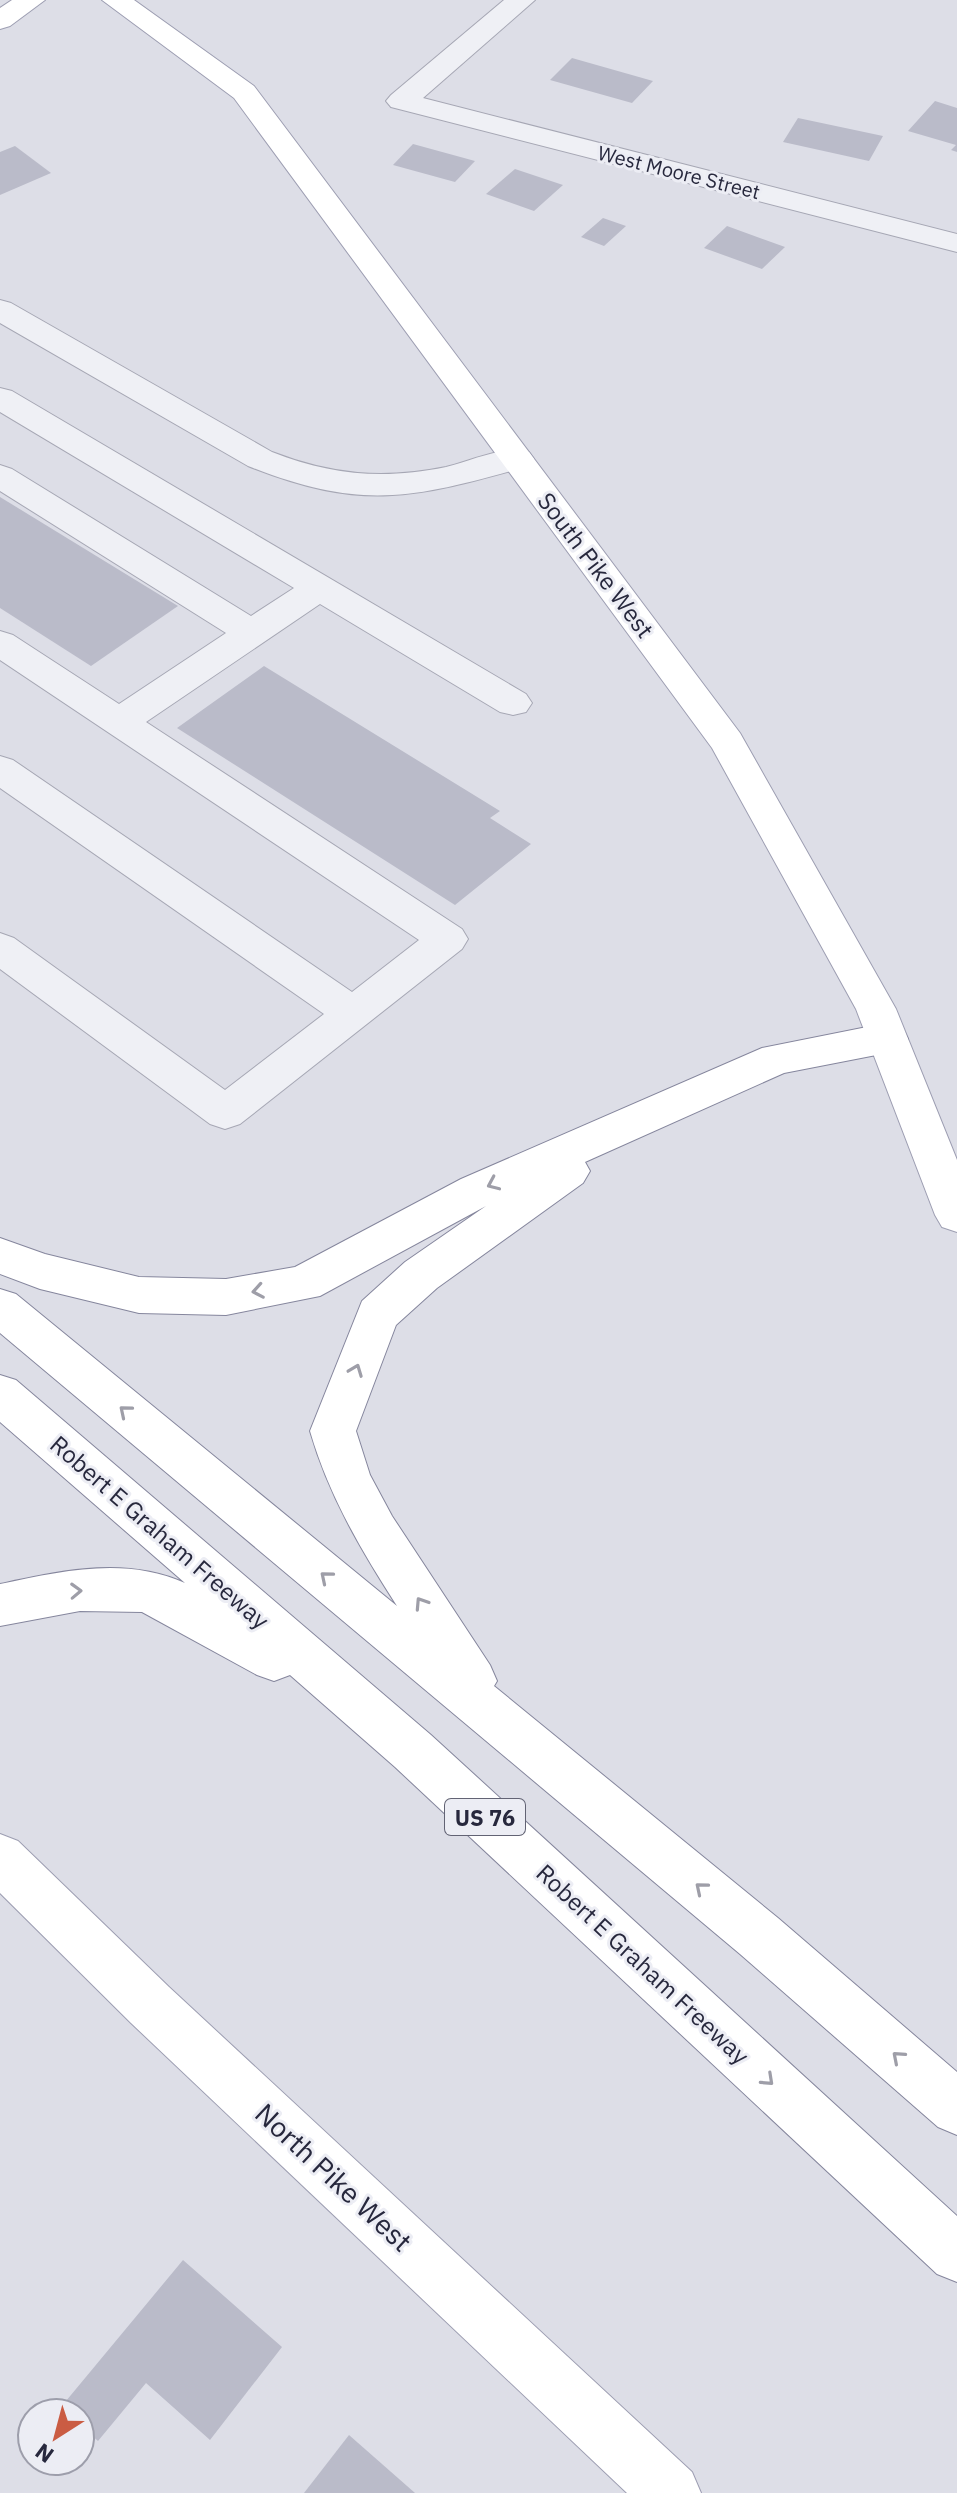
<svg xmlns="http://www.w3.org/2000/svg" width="957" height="2493" font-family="'IBM Plex Sans',sans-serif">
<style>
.building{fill:#babbc9}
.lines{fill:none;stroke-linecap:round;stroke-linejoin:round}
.minor-casing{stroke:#a6a7b4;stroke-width:2}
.major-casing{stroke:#9d9eb2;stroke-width:2}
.highway-casing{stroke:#85869d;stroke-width:2}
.minor{fill:#eff0f5;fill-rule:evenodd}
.major{fill:#fff;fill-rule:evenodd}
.highway{fill:#fff;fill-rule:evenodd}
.oneway{stroke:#9e9ea8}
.labels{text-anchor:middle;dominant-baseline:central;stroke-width:6;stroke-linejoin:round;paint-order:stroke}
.far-street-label{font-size:20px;fill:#27283d;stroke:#ecedf4}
.shield{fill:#ecedf4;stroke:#626374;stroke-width:2}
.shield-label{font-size:22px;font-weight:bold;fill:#27283d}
.street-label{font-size:24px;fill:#27283d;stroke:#ecedf4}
.near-street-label{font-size:28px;fill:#27283d;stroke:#ecedf4}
</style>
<rect width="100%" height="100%" fill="#dddee7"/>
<g class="building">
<polygon points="572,58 653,81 632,103 550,80"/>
<polygon points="935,101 957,108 957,152 951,150 956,145 908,131"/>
<polygon points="798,118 883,136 869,161 783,142"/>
<polygon points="413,144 475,161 455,182 393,165"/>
<polygon points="15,146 51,173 0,195 0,152"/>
<polygon points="515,169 563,185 534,211 486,194"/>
<polygon points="603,218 626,226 604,246 581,237"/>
<polygon points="727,226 785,247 762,269 704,248"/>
<polygon points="0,497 178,606 91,666 0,608"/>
<polygon points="264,666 500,811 490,818 531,844 455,905 177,728"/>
<polygon points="183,2260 282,2347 210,2440 146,2383 98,2441 80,2425 80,2413 67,2413 61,2407"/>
<polygon points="349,2435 415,2493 304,2493"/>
</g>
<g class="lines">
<defs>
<g id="minor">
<polygon points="504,0 535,0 423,98 957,234 957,252 391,107 386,101 391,95"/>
<path d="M0,300L11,303L272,452C331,475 383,480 446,467C471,461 503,445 529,452L534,459L529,466C414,498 363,512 248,466L0,323Z"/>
<polygon points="0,388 12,391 526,694 532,703 526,712 513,715 500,712 320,604 146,722 462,929 468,939 462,949 240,1124 225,1129 210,1124 0,969 0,933 14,938 225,1090 324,1014 0,788 0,756 13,760 352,992 419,940 0,660 0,631 13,635 119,704 226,633 0,491 0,465 12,469 251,616 294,588 0,412"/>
</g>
<g id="major">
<polygon points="12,0 45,0 10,26 0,29 0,8"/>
<polygon points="102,0 134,0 254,86 740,733 896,1009 957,1160 957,1232 942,1227 935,1215 856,1009 712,748 234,98"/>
<polygon points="0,1834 18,1841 169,1987 692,2472 701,2493 627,2493 131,2023 0,1893"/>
</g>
<g id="highway">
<path d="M887,1023L902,1028L908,1039L902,1050L784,1073L585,1162L590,1171L583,1183L437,1288L396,1325L356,1431L370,1475L392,1516L490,1665L497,1681L494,1686L778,1918L957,2072V2135L938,2127L740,1954L0,1333V1289L16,1294L397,1606C361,1550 329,1496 310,1431L362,1301L405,1262L486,1206L320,1296L226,1315L139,1313L40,1289L0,1274V1238L45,1254L139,1277L226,1279L295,1267L461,1179L762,1048Z"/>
<path d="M0,1375L16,1380L431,1735L957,2216V2282L937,2274L395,1767L290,1675L274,1681L257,1675L142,1612L80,1611L0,1626V1584C62,1571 125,1556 185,1583L0,1422Z"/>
</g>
</defs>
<use href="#minor" class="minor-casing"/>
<use href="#major" class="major-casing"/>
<use href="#highway" class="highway-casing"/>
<use href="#minor" class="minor"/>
<use href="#major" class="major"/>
<use href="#highway" class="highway"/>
</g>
<defs><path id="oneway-chevron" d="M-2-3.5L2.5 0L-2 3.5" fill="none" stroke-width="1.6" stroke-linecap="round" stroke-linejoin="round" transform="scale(2)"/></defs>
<g class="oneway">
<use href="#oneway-chevron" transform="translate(493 1184) rotate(156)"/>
<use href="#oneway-chevron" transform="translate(258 1291) rotate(170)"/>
<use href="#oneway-chevron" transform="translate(356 1370) rotate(-69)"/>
<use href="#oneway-chevron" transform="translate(125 1411) rotate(-140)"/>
<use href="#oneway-chevron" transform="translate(326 1577) rotate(-140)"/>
<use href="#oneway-chevron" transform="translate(76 1591) rotate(-2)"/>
<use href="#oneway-chevron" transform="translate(421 1603) rotate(-123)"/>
<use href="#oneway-chevron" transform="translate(701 1888) rotate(-140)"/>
<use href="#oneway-chevron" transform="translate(898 2057) rotate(-139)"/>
<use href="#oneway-chevron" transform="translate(768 2080) rotate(43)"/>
</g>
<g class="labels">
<g class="far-street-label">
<text transform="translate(679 172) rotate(14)">West Moore Street</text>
</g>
<rect class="shield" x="445" y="1799" width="80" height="36" rx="6"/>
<g class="shield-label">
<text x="485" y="1817">US 76</text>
</g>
<g class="street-label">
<text transform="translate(596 565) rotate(53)">South Pike West</text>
<text transform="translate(160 1532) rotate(41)">Robert E Graham Freeway</text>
<text transform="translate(643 1964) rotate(43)">Robert E Graham Freeway</text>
</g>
<g class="near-street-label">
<text transform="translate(334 2177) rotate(43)">North Pike West</text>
</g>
</g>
<g transform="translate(56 2437) rotate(216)"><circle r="38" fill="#ecedf4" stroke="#9d9eab" stroke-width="2"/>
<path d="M0-6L14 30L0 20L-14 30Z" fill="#ca5c43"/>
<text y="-12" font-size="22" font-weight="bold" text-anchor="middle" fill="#27283d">N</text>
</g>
</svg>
